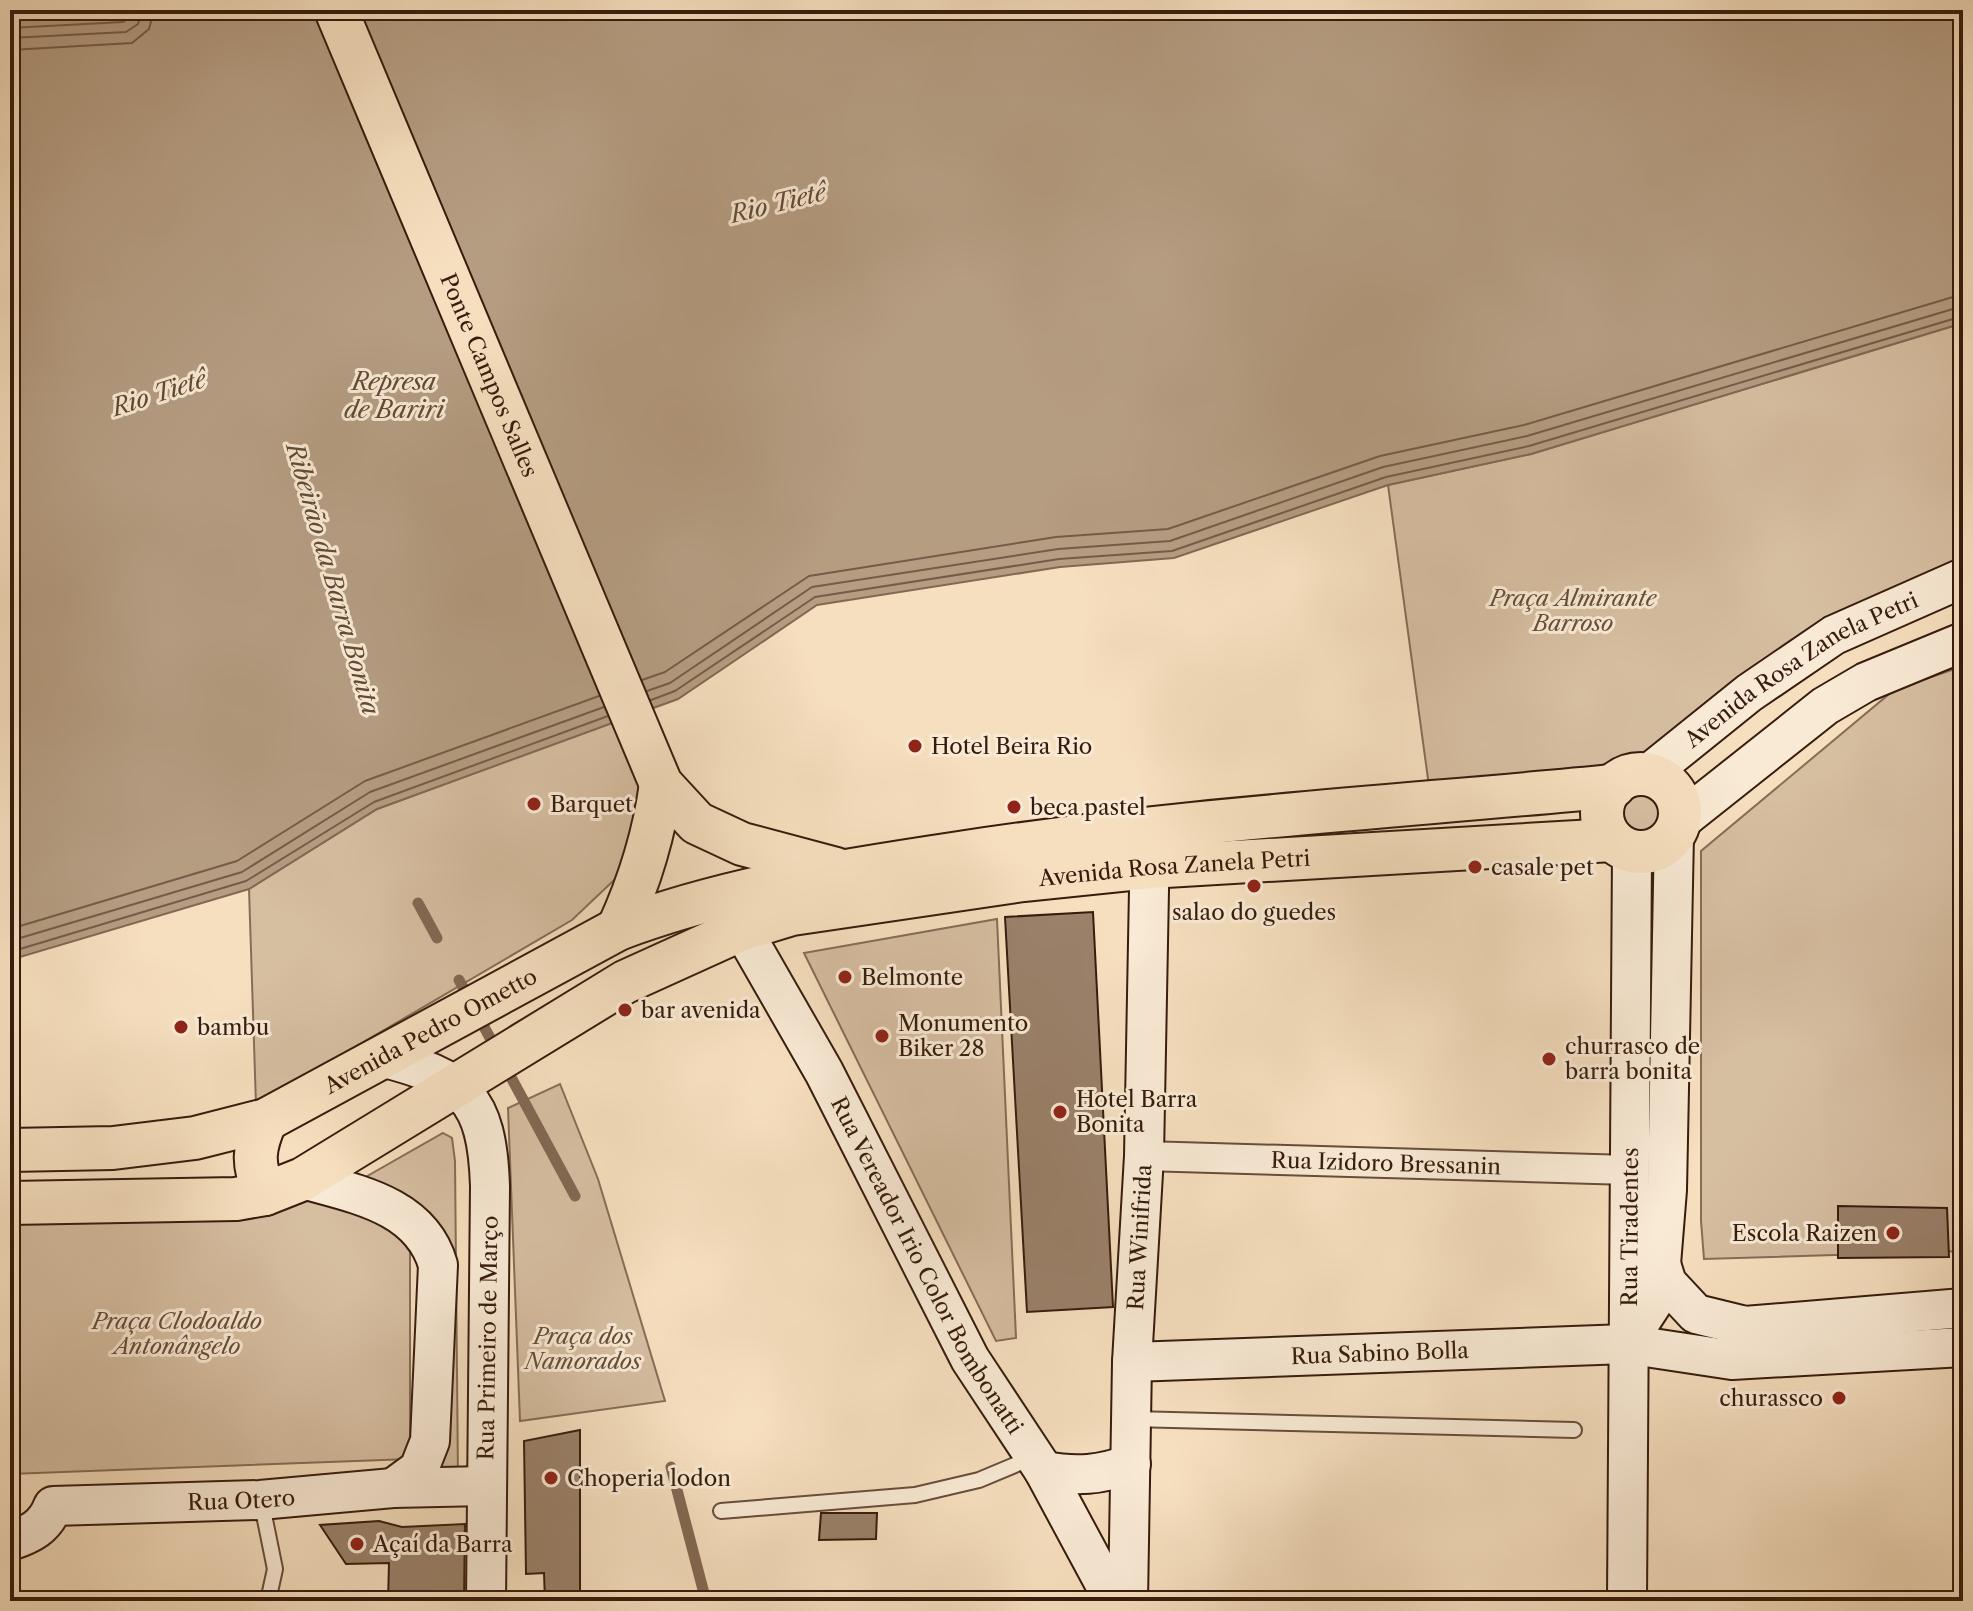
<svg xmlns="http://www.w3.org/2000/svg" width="1973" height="1611" font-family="'Libre Caslon Text',serif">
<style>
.green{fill:#d6bea1;stroke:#866d57;stroke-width:2}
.water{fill:#b59d82;stroke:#836953;stroke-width:2}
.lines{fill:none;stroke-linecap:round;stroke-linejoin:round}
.shore{stroke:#765c48;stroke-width:2}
.stream{stroke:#836953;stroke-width:11}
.building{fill:#9a816a;stroke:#371c0d;stroke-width:2}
.lane-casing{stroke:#674d3a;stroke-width:18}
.street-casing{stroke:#674d3a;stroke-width:32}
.secondary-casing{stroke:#371c0d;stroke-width:42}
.primary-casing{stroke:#371c0d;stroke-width:46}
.lane{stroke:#f9ead5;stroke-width:14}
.street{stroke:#f9ead5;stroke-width:28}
.secondary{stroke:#f9ead5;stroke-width:38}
.primary{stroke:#f6dfbf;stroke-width:42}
.poi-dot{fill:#8f2418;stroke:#f9ead5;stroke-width:3}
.labels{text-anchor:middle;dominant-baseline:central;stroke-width:6;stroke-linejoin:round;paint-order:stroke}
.street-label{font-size:22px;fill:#371c0d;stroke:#f9ead5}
.park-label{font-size:22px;font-style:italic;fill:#674d39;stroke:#f9ead5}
.poi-label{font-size:22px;fill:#371c0d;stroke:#f9ead5;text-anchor:start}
.water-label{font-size:24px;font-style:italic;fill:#634936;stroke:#f9ead5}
</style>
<rect width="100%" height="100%" fill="#f6dfbf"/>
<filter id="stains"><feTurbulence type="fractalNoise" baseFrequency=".0025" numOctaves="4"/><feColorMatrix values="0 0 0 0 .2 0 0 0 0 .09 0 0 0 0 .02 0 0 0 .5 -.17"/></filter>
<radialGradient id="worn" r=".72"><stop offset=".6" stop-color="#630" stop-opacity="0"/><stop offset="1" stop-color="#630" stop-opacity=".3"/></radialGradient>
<g class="green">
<polygon points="1963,323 1963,572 1779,660 1626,774 1431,801 1388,485 1531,454"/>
<polygon points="1963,666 1963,1251 1704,1259 1701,1221 1701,851 1894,690"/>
<polygon points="624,718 645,771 629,866 572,920 256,1105 249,889 377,809"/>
<polygon points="1659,786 1672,804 1664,838 1642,849 1604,819 1605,806 1614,790"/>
<polygon points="997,919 1016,1338 996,1341 804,953"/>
<polygon points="560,1084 598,1179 665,1401 520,1421 508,1108"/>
<polygon points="443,1133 452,1138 455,1161 458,1478 418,1480 442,1257 348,1187"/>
<polygon points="256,1195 319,1200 393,1227 410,1252 410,1459 10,1474 10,1205"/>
</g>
<polygon class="water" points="178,10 1963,10 1963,323 1531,454 1388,485 1174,558 1060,567 817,605 678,699 377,809 249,889 10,960 10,21"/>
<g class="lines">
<g class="shore">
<polyline points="10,28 123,22 130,18 132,10"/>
<polyline points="10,38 126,32 138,24 142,10"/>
<polyline points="10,50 132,43 149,29 154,10"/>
<polyline points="642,680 665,672 809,576 1056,537 1168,529 1380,456 1524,425 1963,294"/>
<polyline points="647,691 670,683 812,587 1058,549 1170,541 1383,467 1527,436 1963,306"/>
<polyline points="651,700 675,691 815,597 1059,559 1172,551 1386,477 1529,446 1963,316"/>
<polyline points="10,929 237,861 365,781 599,696"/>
<polyline points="10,941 242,872 370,792 604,707"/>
<polyline points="10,952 246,881 374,802 608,716"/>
</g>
<g class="stream">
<polyline points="418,903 437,938"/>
<polyline points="459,980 497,1051"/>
<polyline points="505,1066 575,1196"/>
<polyline points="671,1467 706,1601"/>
</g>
</g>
<g class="building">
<polygon points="1093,912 1113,1307 1027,1312 1005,917"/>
<polygon points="1838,1206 1947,1208 1949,1257 1838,1258"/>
<polygon points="580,1430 580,1601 545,1601 544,1573 526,1574 524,1441"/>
<polygon points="821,1513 877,1513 876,1539 819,1540"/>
<polygon points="379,1521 402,1527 465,1524 464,1601 388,1601 389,1563 346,1564 320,1525"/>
</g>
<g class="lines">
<defs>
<g id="lane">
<polyline points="1132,1419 1574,1430"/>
<polyline points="261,1500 275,1569 268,1601"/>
<polyline points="721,1511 915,1495 979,1480 1034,1457"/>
</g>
<g id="street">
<path id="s1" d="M1144,1156L1630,1170"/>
</g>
<g id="secondary">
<path id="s2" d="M1647,775L1749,693L1834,635L1963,578"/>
<polyline points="1680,821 1825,706 1866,682 1963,642"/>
<path id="s3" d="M742,929L824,1072L970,1359L1044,1471L1114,1601"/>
<path d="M381,1057C464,1078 487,1097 490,1186L486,1601"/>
<path d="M303,1179C356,1194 421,1205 438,1265L430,1441L419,1469L393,1488"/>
<polyline points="1661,1264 1667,1283 1696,1314 1745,1326 1963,1308"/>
<polyline points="1626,1344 1654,1301 1661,1264 1667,1190 1674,834"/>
<path id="s4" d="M1132,1362L1626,1344L1732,1360L1963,1347"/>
<path d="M1044,1471C1077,1477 1100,1475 1131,1464"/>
<path id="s5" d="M10,1541C31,1534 45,1527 53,1506L260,1500L393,1488L486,1486"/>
<path id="s6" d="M1128,1601L1132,1362L1144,1156L1150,836"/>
<path id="s7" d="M1627,1601L1632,852"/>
</g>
<g id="primary">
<path id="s8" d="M336,10L661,784L697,823L742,844L836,869"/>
<circle cx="1641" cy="813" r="39"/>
<path d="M618,929C640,881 654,836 661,784"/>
<path id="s9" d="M10,1150L113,1148L195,1138L266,1120L618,929C727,888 840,871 953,854C1173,820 1393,807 1614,786"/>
<path d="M265,1194C252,1164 253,1149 266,1120"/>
<path id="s10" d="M10,1203L236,1199L265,1194L303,1179L625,982L742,929L792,914L1023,880L1149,867L1612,840"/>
</g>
</defs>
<use href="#lane" class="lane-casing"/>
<use href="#street" class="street-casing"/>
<use href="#secondary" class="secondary-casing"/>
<use href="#primary" class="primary-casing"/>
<use href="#lane" class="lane"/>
<use href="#street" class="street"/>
<use href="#secondary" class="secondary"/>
<use href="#primary" class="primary"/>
</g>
<g class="poi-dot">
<circle cx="915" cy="746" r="8"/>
<circle cx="534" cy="804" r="8"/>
<circle cx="1014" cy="807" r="8"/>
<circle cx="1475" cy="867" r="8"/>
<circle cx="1254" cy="886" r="8"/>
<circle cx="845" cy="977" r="8"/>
<circle cx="625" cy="1010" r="8"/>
<circle cx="181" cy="1027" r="8"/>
<circle cx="882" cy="1036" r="8"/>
<circle cx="1549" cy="1059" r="8"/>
<circle cx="1060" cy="1112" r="8"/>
<circle cx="1893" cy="1233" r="8"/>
<circle cx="1839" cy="1398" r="8"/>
<circle cx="551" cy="1478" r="8"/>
<circle cx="357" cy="1544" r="8"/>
</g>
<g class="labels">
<g class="street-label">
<text stroke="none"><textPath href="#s8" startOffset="396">Ponte Campos Salles</textPath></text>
<text stroke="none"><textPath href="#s2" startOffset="188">Avenida Rosa Zanela Petri</textPath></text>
<text stroke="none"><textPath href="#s10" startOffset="1240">Avenida Rosa Zanela Petri</textPath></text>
<text stroke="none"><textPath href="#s9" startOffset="446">Avenida Pedro Ometto</textPath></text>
<text stroke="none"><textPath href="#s1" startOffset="242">Rua Izidoro Bressanin</textPath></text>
<text stroke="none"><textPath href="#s7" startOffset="374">Rua Tiradentes</textPath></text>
<text stroke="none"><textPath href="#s6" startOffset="364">Rua Winifrida</textPath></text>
<text stroke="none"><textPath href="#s3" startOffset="384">Rua Vereador Irio Color Bombonatti</textPath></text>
<text transform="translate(488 1338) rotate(-89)">Rua Primeiro de Março</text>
<text stroke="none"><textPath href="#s4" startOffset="248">Rua Sabino Bolla</textPath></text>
<text stroke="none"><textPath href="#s5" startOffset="246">Rua Otero</textPath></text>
</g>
<g class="park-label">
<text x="1573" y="598">Praça Almirante<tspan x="1573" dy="25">Barroso</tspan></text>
<text x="177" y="1321">Praça Clodoaldo<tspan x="177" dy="25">Antonângelo</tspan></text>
<text x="583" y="1336">Praça dos<tspan x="583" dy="25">Namorados</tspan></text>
</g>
<g class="poi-label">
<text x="931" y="746">Hotel Beira Rio</text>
<text x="550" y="804">Barquet</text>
<text x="1030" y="807">beca pastel</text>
<text x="1491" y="867">casale pet</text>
<text x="1254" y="912" text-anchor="middle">salao do guedes</text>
<text x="861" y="977">Belmonte</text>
<text x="641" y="1010">bar avenida</text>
<text x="898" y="1023">Monumento<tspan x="898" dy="25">Biker 28</tspan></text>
<text x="197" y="1027">bambu</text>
<text x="1565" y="1046">churrasco de<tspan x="1565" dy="25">barra bonita</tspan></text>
<text x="1076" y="1099">Hotel Barra<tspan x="1076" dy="25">Bonita</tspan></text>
<text x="1877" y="1233" text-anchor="end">Escola Raizen</text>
<text x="1823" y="1398" text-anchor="end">churassco</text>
<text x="567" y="1478">Choperia lodon</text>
<text x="373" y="1544">Açaí da Barra</text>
</g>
<g class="water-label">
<text transform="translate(778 203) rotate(-14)">Rio Tietê</text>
<text x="394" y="381">Represa<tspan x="394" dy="28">de Bariri</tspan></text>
<text transform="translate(159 393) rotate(-18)">Rio Tietê</text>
<text transform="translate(333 579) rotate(74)">Ribeirão da Barra Bonita</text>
</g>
</g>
<rect width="1973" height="1611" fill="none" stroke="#f6dfbf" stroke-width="40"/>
<rect x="12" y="12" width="1949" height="1587" fill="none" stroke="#371c0d" stroke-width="4"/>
<rect x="20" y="20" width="1933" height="1571" fill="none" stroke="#371c0d" stroke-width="2"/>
<rect width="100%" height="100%" filter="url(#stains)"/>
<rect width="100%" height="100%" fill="url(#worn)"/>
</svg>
